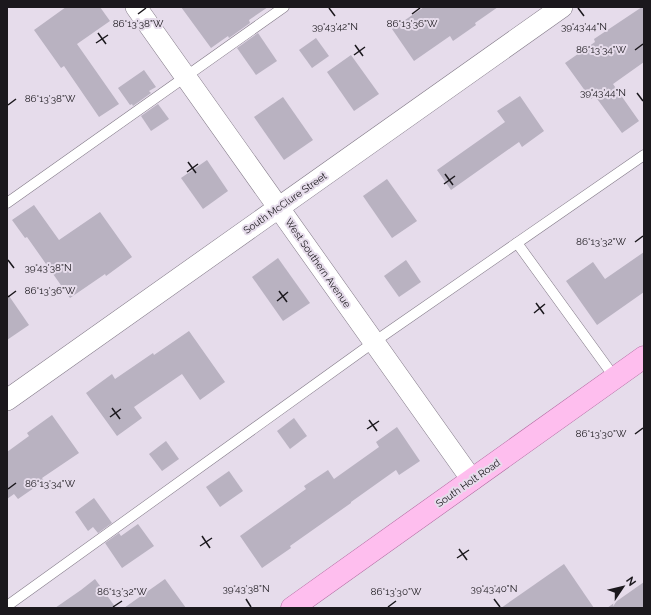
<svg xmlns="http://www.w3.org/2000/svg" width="651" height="615" font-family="Raleway,sans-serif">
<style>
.building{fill:#b9b2c1}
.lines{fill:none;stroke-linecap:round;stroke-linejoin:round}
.service-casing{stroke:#837a88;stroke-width:11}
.minor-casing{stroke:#837a88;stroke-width:22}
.primary-casing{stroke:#af689e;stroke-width:23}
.service{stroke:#fff;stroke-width:10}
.minor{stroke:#fff;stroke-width:21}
.primary{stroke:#febeee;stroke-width:22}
.ticks{fill:none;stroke:#1b181d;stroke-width:1.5}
.labels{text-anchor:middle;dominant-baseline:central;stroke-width:4;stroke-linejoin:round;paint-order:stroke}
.street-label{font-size:10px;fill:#1b181d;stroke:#e6dceb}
.ticks-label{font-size:10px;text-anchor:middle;fill:#1b181d;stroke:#e6dceb;stroke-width:4;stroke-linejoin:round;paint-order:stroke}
</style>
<rect width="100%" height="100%" fill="#e6dceb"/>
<g class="building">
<polygon points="66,7 100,7 110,21 77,44 119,104 99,117 64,66 61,68 34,30"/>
<polygon points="181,7 268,7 249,20 250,23 229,38 228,36 211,48"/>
<polygon points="424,7 498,7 475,23 476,25 453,41 450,36 414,61 392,29"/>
<polygon points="642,7 644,7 644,62 613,84 639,121 622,133 595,96 591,99 565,63 595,42 594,39"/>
<polygon points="258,33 277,61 256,75 237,48"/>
<polygon points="316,38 329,56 312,68 299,50"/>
<polygon points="351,55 379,94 354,111 327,72"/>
<polygon points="144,70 156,87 149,91 151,93 133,106 132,104 130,105 118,88"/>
<polygon points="520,96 544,131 522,147 519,142 451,190 437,170 505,122 497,111"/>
<polygon points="283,97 313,140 284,160 254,117"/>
<polygon points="158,104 169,119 151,131 141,116"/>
<polygon points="207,160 228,191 203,209 181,178"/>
<polygon points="387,179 417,221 392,238 363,196"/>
<polygon points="34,205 59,240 100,212 132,257 106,276 105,274 70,298 27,237 25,238 12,220"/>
<polygon points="644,252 644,292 597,325 566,281 593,262 605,279"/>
<polygon points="278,258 310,303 283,321 252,277"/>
<polygon points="406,260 421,282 399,297 384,276"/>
<polygon points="7,293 29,325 7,340"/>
<polygon points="189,331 225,382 200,400 182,374 134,407 142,418 117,436 86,393 112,374 115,379 153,353 154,355"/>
<polygon points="52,415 79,453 42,478 44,481 18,499 14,494 7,499 7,452 29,436 27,433"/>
<polygon points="294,418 307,436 290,449 277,431"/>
<polygon points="397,427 420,461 399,475 396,470 351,502 351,503 290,546 291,548 262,568 240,536 306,489 304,486 328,470 334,479 379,447 376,442"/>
<polygon points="166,441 179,459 162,471 149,454"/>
<polygon points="229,471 243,491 220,507 206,487"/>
<polygon points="94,498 112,523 98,533 93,527 88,531 75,512"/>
<polygon points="138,524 154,546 122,568 105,543 119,533 121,536"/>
<polygon points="564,564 594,608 501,608"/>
<polygon points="95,579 116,608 55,608 81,590"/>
<polygon points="165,579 186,608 124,608"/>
<polygon points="644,582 644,608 607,608"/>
</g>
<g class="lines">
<defs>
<g id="service">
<polyline points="7,203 284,7"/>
<polyline points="517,243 615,378"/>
<polyline points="7,606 374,342 644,155"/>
</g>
<g id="minor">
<polyline points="136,7 472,480"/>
<polyline points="7,400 562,7"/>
</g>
<polyline id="primary" points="292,608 644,357"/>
</defs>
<use href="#service" class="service-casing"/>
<use href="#minor" class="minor-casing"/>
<use href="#primary" class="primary-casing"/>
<use href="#service" class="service"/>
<use href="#minor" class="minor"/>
<use href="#primary" class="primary"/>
</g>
<path class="ticks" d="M329,8L335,16M578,8L584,16M138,14L146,8M412,14L420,8M98,33L106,44M96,43L108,35M355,45L363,56M635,50L643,44M354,55L365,47M637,93L643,101M8,105L16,99M188,162L196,173M187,172L198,164M445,174L453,185M444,184L455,176M635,242L643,236M8,260L14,268M279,291L287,302M8,297L16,291M277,301L288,292M536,303L544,314M534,313L545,304M112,408L120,419M110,417L121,409M369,420L377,431M367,429L379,421M635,434L643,428M8,489L16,483M202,536L210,548M200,546L212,538M459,549L467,560M457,558L469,550M246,599L251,607M494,599L500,607M113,607L122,601M388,607L396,601"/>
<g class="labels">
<g class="street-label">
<text transform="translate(285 203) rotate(-35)">South McClure Street</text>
<text transform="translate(318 263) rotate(55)">West Southern Avenue</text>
<text transform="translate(468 483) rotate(-35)">South Holt Road</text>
</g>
</g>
<g class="ticks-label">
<text x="138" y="27">86°13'38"W</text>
<text x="412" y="27">86°13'36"W</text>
<text x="335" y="30">39°43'42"N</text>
<text x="584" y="30">39°43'44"N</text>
<text x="601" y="53">86°13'34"W</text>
<text x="603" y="96">39°43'44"N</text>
<text x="50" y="102">86°13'38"W</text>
<text x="601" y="245">86°13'32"W</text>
<text x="48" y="271">39°43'38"N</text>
<text x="50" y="294">86°13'36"W</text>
<text x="601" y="437">86°13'30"W</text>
<text x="50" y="487">86°13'34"W</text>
<text x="246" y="592">39°43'38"N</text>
<text x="494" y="592">39°43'40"N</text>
<text x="122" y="595">86°13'32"W</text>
<text x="396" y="595">86°13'30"W</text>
</g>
<rect width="651" height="615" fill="none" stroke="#1b181d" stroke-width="16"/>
<g transform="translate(623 587) rotate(55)" stroke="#e6dceb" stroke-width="3" paint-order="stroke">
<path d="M0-3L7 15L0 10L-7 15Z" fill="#1b181d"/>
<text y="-6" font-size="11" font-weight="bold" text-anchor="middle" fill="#1b181d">N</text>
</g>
</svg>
